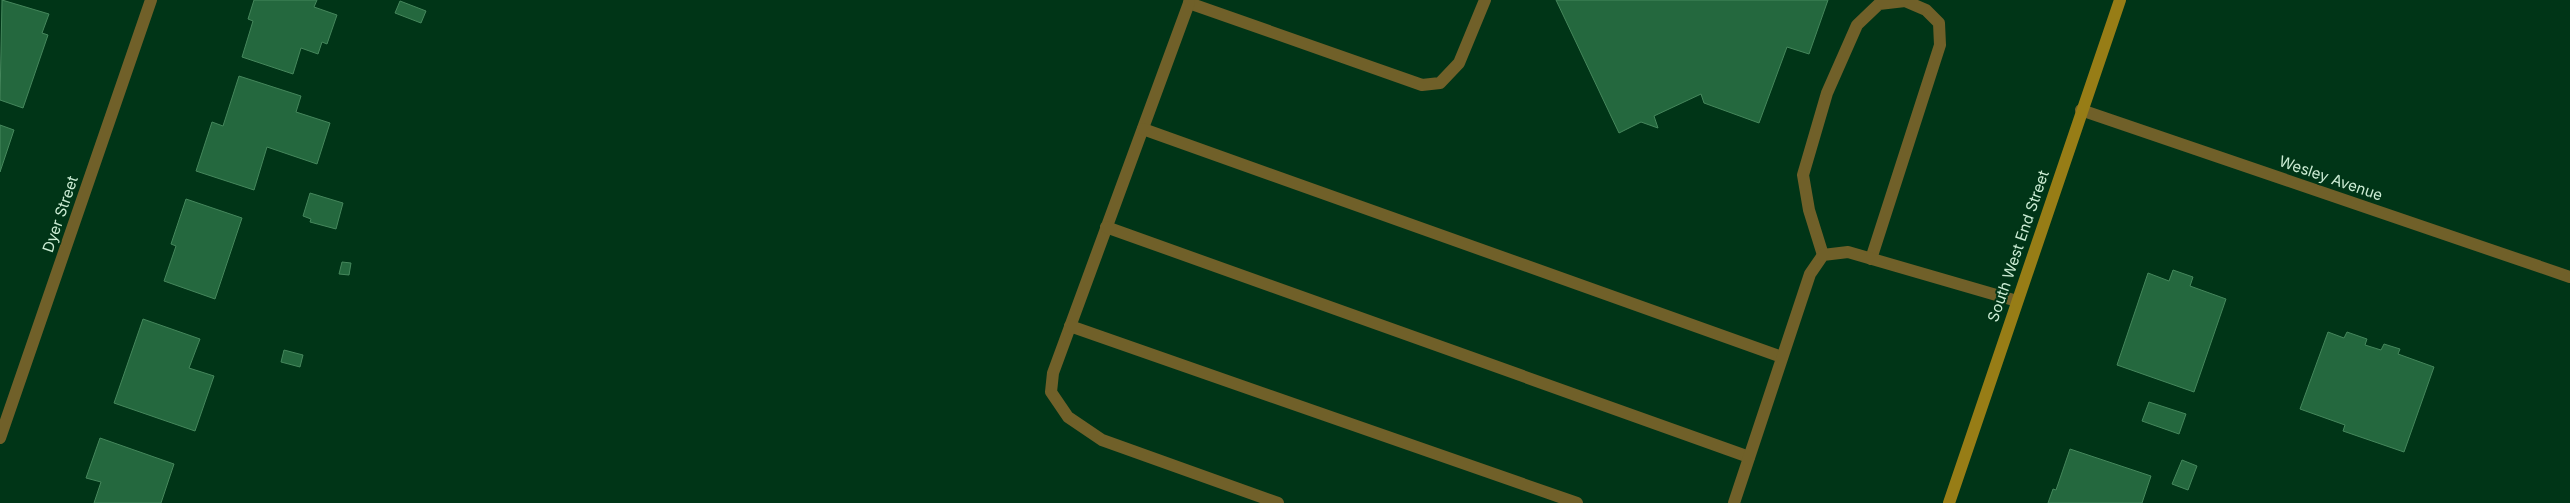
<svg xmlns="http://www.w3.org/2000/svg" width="2570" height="503" font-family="Inter,sans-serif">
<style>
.building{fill:#24683e;stroke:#45875c}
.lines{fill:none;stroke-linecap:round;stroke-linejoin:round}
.lane{stroke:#706029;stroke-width:12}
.street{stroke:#706029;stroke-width:12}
.secondary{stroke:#977d16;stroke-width:12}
.labels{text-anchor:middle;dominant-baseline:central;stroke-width:4;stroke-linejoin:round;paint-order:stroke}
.street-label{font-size:15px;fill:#cbecd4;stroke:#003517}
</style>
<rect width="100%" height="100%" fill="#003517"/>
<g class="building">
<polygon points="2,0 49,14 42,33 48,35 23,108 0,100"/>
<polygon points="254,0 317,0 314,7 337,15 327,44 322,42 318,54 301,48 293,74 242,57 253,21 248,19"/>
<polygon points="1556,0 1828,0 1809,54 1787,47 1759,123 1704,103 1701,94 1654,116 1658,128 1641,122 1619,133"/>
<polygon points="400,1 426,11 421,23 395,13"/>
<polygon points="239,76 301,96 296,112 330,123 317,164 267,147 254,190 196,171 212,122 223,126"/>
<polygon points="0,125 14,130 0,172"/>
<polygon points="310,193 343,203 336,229 310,222 311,219 303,216"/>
<polygon points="186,199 242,218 215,299 164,281 176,246 171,244"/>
<polygon points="342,262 351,263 349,275 339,274"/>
<polygon points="2173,270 2193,277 2190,286 2226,299 2194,392 2117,365 2148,273 2169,281"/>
<polygon points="143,319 200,339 189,368 214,376 195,431 114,403"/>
<polygon points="2328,332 2344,338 2347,332 2367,339 2365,345 2381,350 2384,344 2400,349 2398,354 2434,367 2404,452 2343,431 2345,425 2300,409"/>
<polygon points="284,350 303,355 300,367 281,362"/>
<polygon points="2149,402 2186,414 2179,434 2142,421"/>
<polygon points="100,438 174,464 161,503 94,503 101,482 86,478"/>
<polygon points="2070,449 2151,476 2142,503 2048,503 2053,489 2056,490"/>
<polygon points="2182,460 2197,466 2188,490 2172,484"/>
</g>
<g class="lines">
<g class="lane">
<polyline points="1190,0 1189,3 1422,85 1440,83 1459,63 1485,0"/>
<polyline points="1189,3 1053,373 1051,392 1068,417 1102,440 1278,503"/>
<polyline points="1143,129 1782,357"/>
<polyline points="1106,227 1749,457"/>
<polyline points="1823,255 1809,210 1803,175 1827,93 1857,25 1879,4 1905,1 1926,10 1939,23 1940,45 1871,259"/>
<polyline points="1070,326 1577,503"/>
<polyline points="1734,503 1810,274 1823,255 1848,252 2017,301"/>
</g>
<g class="street">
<polyline points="2081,110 2570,277"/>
<polyline points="0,438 151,0"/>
</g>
<polyline class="secondary" points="1949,503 2120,0"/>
</g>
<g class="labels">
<g class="street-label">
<text transform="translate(2331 178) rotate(19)">Wesley Avenue</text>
<text transform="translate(60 214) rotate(-71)">Dyer Street</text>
<text transform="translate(2018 246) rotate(-71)">South West End Street</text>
</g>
</g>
</svg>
